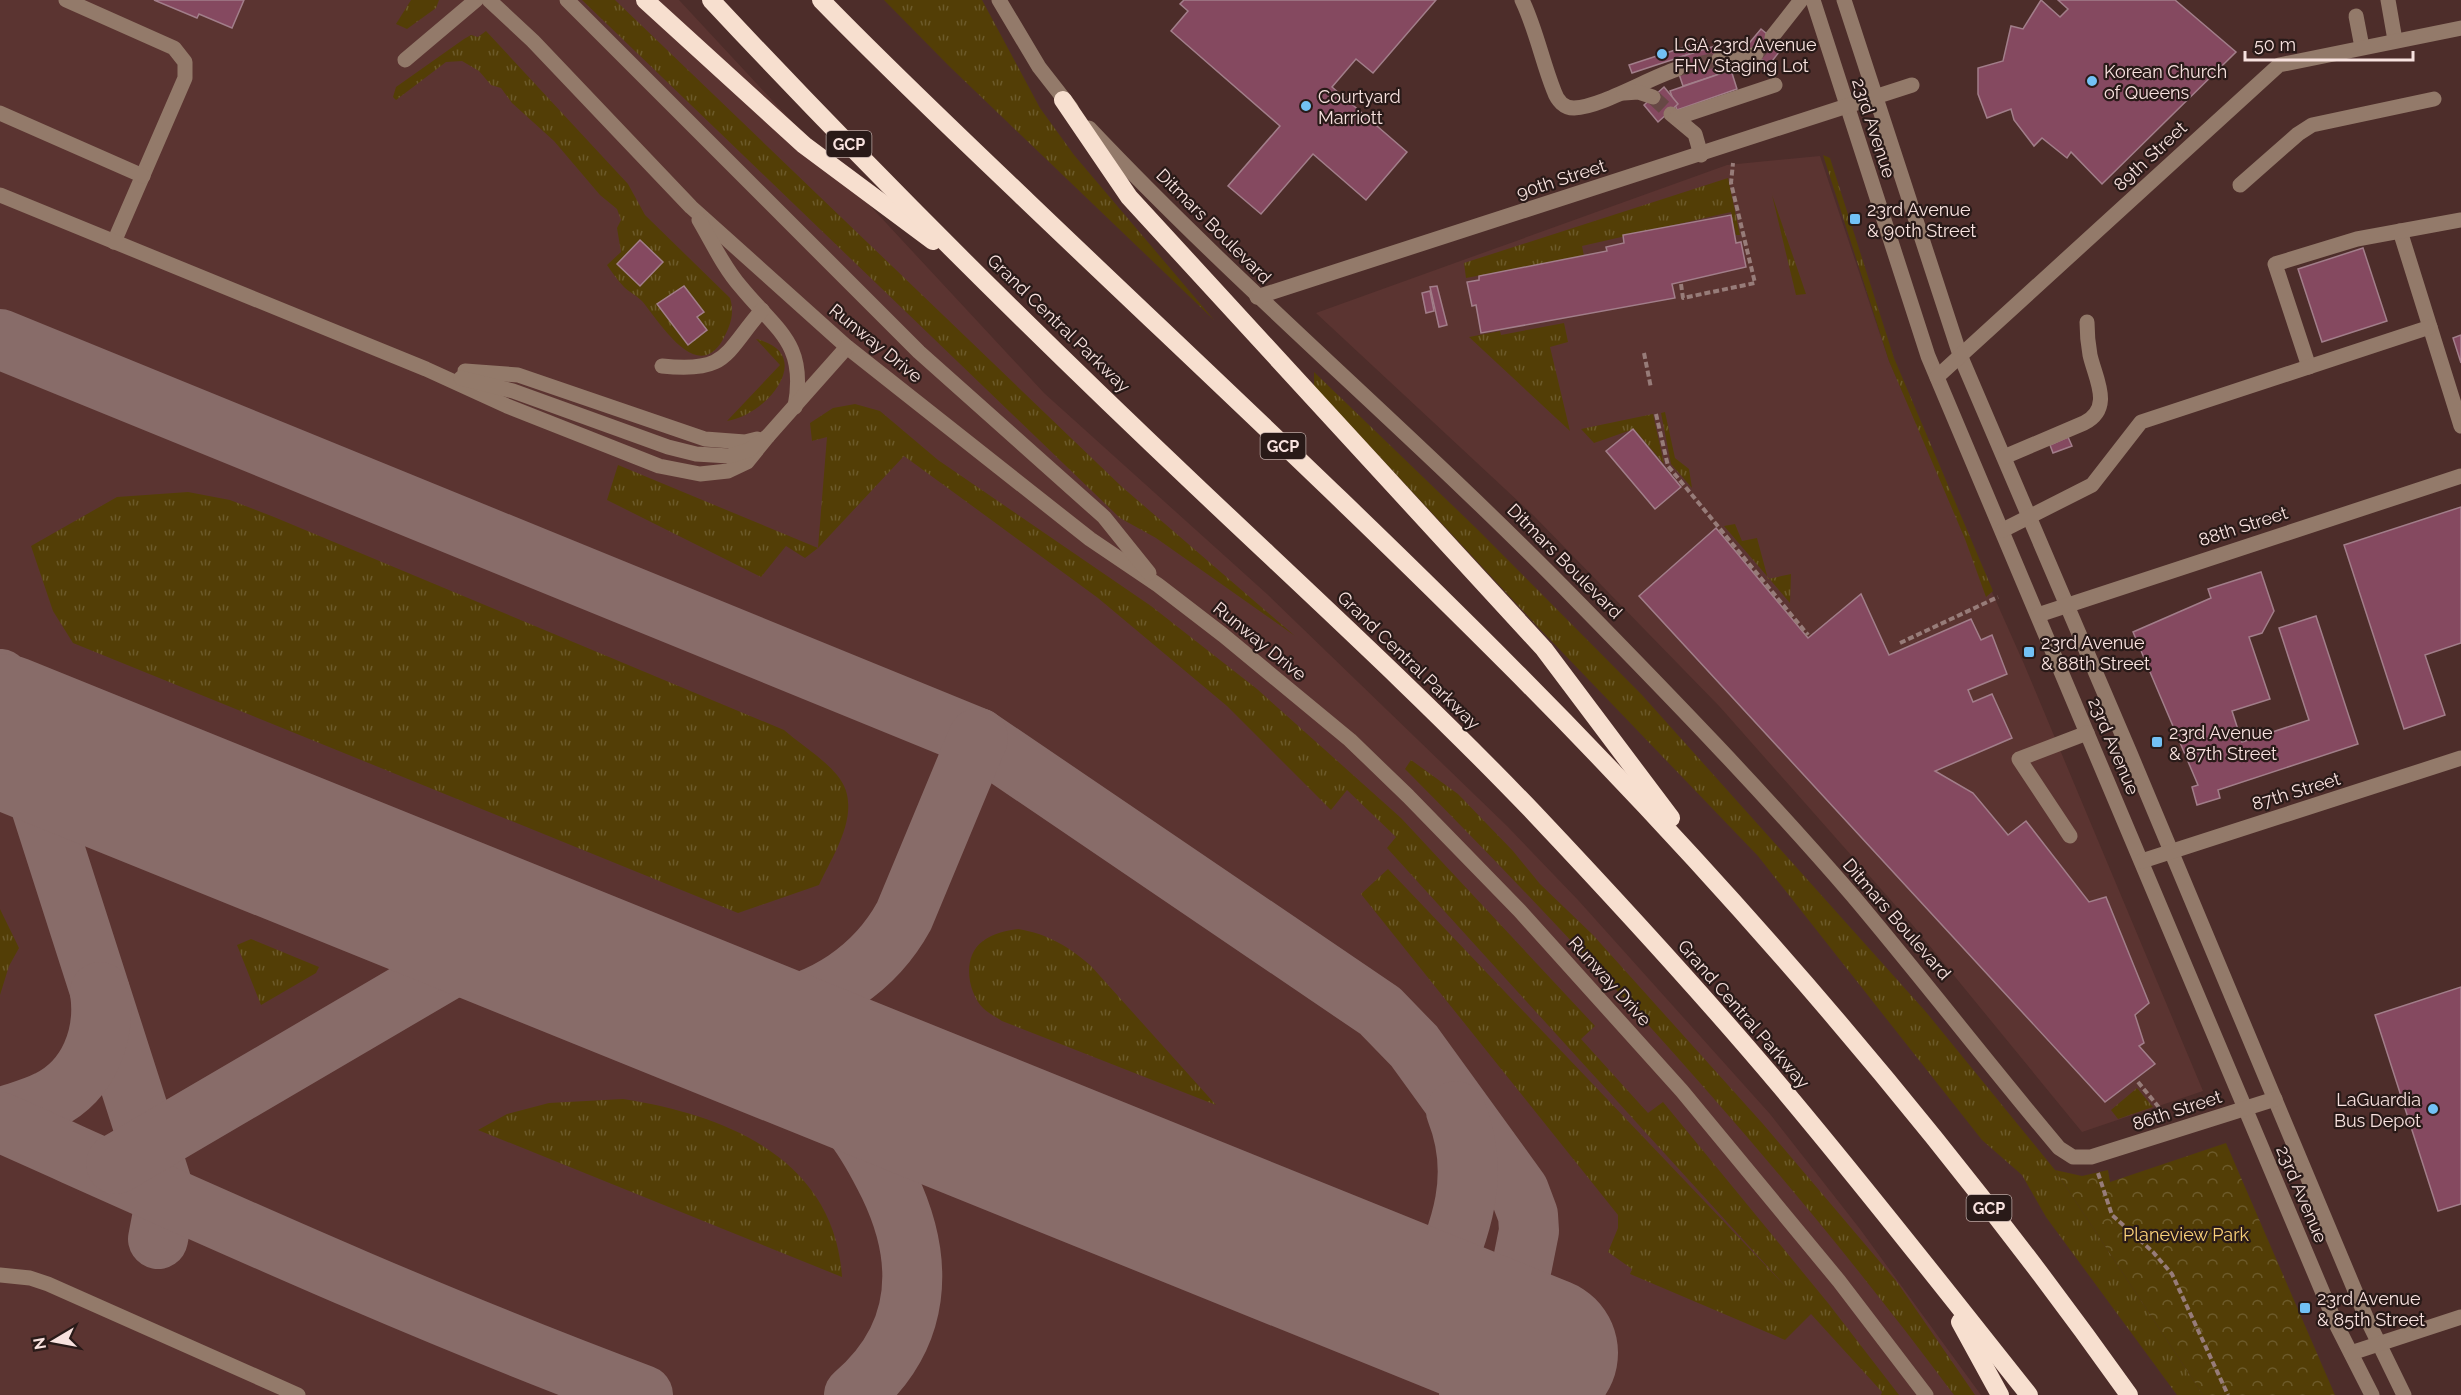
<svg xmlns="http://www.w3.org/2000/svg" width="2461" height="1395" font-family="Raleway,sans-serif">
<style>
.built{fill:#5b3431}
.grass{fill:url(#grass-tufts)}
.park{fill:url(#park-crowns)}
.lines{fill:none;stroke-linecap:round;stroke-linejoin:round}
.taxiway{stroke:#886c69;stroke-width:60}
.runway{stroke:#886c69;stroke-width:152}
.building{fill:#854960;stroke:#a27e8a;stroke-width:1.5}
.minor-tunnel{stroke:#674845;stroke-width:15;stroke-dasharray:15 8;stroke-linecap:butt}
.path{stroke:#977c79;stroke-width:4;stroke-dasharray:6 3;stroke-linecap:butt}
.minor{stroke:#937a6a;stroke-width:15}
.highway{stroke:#f7dfcf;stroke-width:18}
.poi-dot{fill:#72c1f5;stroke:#291a18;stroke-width:2}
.labels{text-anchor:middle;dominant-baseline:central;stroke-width:4.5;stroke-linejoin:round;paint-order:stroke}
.shield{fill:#291a18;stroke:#baa6a3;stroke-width:1.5}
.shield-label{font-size:16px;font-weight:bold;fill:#f8e2df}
.poi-label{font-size:18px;fill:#f8e2df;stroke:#291a18;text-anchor:start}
.street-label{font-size:18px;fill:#f8e2df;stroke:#291a18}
.park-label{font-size:18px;fill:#fbd179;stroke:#291a18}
</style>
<defs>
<pattern id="grass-tufts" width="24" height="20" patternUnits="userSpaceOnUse" patternTransform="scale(1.5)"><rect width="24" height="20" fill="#533e06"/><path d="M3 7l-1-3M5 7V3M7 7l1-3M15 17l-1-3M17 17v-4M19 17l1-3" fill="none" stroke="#6c5a2a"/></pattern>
<pattern id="park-crowns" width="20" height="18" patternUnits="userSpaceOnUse" patternTransform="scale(1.5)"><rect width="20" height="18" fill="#533e06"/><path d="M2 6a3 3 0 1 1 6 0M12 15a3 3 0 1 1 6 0" fill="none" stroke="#6c5a2a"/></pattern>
</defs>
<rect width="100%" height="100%" fill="#4d2d2a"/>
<g class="built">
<polygon points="0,0 679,0 1044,393 1267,594 1507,826 1578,900 1770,1114 1860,1229 1981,1395 0,1395"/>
<polygon points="1820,156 1889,361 2024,664 2203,1091 2082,1132 1911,923 1720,707 1534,516 1316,313 1727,165"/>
</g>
<g class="grass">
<polygon points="411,0 439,0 436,8 407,29 396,24"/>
<polygon points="582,0 615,0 1121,486 1295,636 1156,538 1120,518"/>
<polygon points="884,0 982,0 1040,108 1074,155 1214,320 949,66"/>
<path d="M486,31L628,184L645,215L730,298C735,314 730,327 722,341C696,384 659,321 642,301C636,295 629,292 624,287C617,280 612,272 607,265L621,252L617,228L621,220L617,209L600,195L554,141L512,103L501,88L491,85L479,71L462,61L446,62L396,100L393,97L396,87L464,39L471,35L478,37Z"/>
<polygon points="1823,155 1830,158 1894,358 1993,591 1986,597 1965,539 1889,361"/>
<polygon points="1728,178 1740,235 1736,235 1731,212 1582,246 1584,256 1466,278 1464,263"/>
<polygon points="1772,195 1806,294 1796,295"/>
<polygon points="1564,323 1568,342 1550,347 1570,431 1469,337 1500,331 1501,335"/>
<path d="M756,339C817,353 768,415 727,421L780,365Z"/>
<polygon points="1314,372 1478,530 1642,695 1926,1012 2055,1170 2203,1395 2177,1395 2046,1217 2022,1175 1982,1140 1758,856 1539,628 1314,386"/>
<polygon points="855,404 880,411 938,460 1151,606 1257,689 1401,818 1595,1026 1581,1039 1648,1113 1663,1102 1828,1303 1899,1395 1881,1395 1882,1392 1811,1314 1785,1340 1630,1274 1632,1269 1608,1252 1618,1228 1618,1215 1361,894 1388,869 1787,1288 1387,848 1396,837 1347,790 1331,810 1227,706 1098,598 904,456 818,548 805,558 786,546 761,577 607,500 618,465 818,548 827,437 812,441 810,423 833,408"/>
<polygon points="1665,412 1675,458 1689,469 1692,488 1671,464 1661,413"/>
<polygon points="1653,414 1664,464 1634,429 1594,443 1581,429"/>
<path d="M188,492L230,500L274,517L784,730C800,744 823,758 837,775C865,808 834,853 819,885L738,913L73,643L53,611L31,546L117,497Z"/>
<polygon points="1735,524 1742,541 1757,538 1768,579 1791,574 1790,603 1724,526"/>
<path d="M1411,760L1458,794L1513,851L1540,884L1593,935L1763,1124L1897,1282L1975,1395H1954C1788,1172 1600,965 1405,769Z"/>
<polygon points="0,909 19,948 9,966 0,995"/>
<path d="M1018,929C1048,934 1068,946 1091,966L1216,1105L1002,1021C996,1017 988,1013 983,1008C967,991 962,956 983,941C994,933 1005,931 1018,929Z"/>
<polygon points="251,939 319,967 316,973 261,1005 237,945"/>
<polygon points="2137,1088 2153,1107 2118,1119 2111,1110"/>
<path d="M623,1099C726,1115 834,1158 842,1277L478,1130L507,1114L549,1103Z"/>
</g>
<polygon class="park" points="2226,1143 2335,1395 2203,1395 2055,1170 2082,1176 2108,1170 2110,1182"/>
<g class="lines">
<g class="taxiway">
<polyline points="0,339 978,738 1380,1011 1414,1046 1519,1191 1528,1215 1529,1231 1522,1266 1469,1395"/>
<polyline points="0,679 166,1197 158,1239"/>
<path d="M685,1008C711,1010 738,1014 764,1011C823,1003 875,969 904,916L978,738"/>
<path d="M756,1037C790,1065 825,1092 854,1126C868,1144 879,1165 889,1185C926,1262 922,1337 854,1395"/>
<path d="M0,1118C16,1112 34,1108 49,1100C89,1080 106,1035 100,992"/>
<path d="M0,1122C213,1217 425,1314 643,1395"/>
<polyline points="116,1164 507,935"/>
<path d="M1428,1307C1455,1240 1485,1184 1456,1111"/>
</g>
<polyline class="runway" points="0,730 1542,1353"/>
</g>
<g class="building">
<polygon points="154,0 244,0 232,28 199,14 197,18"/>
<polygon points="1184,0 1436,0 1373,73 1356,59 1332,87 1407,152 1366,200 1313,154 1261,214 1228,186 1280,126 1171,31 1188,11 1180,4"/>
<polygon points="2041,0 2060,17 2068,9 2058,0 2175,0 2236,52 2102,184 2071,152 2067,158 2042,138 2034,146 2014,120 2011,109 1987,118 1978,94 1978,68 2003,61 2011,26 2023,29"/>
<polygon points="1761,29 1783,47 1769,65 1746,47"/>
<polygon points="1706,40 1708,48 1632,73 1629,65"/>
<polygon points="1715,46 1723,73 1683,86 1674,59"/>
<polygon points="1731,70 1737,89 1677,110 1670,91"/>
<polygon points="1664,87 1678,104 1658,122 1644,105"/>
<polygon points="1731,215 1736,243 1741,242 1746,267 1672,284 1675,298 1481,333 1476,305 1472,306 1467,282 1479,280 1479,276 1607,251 1606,247 1624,243 1623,235"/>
<polygon points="640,240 663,262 640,286 617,264"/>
<polygon points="2363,248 2387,321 2322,342 2298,269"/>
<polygon points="684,286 704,312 697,317 707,330 688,345 657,304"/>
<polygon points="1437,286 1447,325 1439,327 1430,287"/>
<polygon points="1430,291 1434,311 1426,313 1422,293"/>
<polygon points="2461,335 2461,363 2453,338"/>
<polygon points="1633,429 1681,487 1655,509 1606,451"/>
<polygon points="2068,437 2072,446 2053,453 2050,445"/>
<polygon points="2461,507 2461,643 2425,655 2445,715 2404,729 2344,545"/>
<polygon points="1716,528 1808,638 1861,594 1889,655 1971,619 1981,640 1992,635 2007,674 1968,690 1973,702 1992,694 2012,738 1935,771 1973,793 2008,835 2026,821 2089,902 2106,897 2149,1003 2135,1015 2144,1043 2139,1046 2155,1064 2105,1102 1639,596"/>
<polygon points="2261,572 2274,611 2262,633 2249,637 2270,699 2232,711 2242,742 2309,720 2279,628 2316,616 2358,744 2218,790 2220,798 2197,805 2192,787 2198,785 2133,632 2211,598 2208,589"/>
<polygon points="2461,987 2461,1204 2438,1211 2375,1015"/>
</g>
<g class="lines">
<g class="minor-tunnel">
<polyline points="1756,54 1772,37"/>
<polyline points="1677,69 1719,59"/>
<polyline points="1653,97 1669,112"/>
</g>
<g class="path">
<polyline points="1681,284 1683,298 1755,283 1731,183 1733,163"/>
<polyline points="1644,353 1651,388"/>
<polyline points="1656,414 1668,466 1808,635"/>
<polyline points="1900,643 1998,597"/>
<polyline points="2138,1082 2166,1116"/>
<polyline points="2098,1173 2112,1215 2153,1252 2172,1274 2228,1395"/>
</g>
<g class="minor">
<polyline points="66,0 174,48 185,62 185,78 114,242"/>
<polyline points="489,0 533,41 691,207 847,347 1090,539 1158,585 1223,635 1350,740 1408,796 1520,911 1682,1091 1839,1281 1926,1395"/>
<polyline points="567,0 919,352 1104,517 1149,573"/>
<polyline points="999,0 1039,67 1071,108"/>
<path d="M1522,0C1536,29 1542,61 1554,91C1557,100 1564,108 1574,108C1601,107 1649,78 1677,69"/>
<polyline points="1813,0 1928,356 2336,1324 2372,1395"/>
<polyline points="1844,0 1960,355 2130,753 2366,1317 2404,1395"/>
<polyline points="2388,0 2395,40"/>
<polyline points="2356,16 2362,47"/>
<polyline points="1772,37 1801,0"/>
<polyline points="1719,59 1740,59 1756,54"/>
<polyline points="405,60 476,0"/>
<polyline points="1624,93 1638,92 1653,97"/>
<polyline points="0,113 143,176"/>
<polyline points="1671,114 1695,134 1701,155"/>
<polyline points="1676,118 1775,85"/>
<path d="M1089,128C1245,293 1419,439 1577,601C1671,697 1765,794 1853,896C1923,979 1989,1065 2059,1148L2073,1157H2091L2275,1099"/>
<polyline points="2240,185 2298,134 2312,125 2434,99"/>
<polyline points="0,195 426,369 507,406 659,466 700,474 728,471 747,462 768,436"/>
<path d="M699,220C712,242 724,268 741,287C777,331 807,343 795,407"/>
<polyline points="2400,231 2461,426"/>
<polyline points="1257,297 1912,85"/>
<path d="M662,366C728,373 724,354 762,310"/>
<polyline points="2309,367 2275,264 2357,239 2461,220"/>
<polyline points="465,371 518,375 705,439 745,442 757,439"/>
<polyline points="1937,377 2279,65 2461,28"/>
<polyline points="461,378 513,391 668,447 696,454 729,456 749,450 768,436 847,347"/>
<path d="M2004,457L2084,423C2114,408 2095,378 2090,355C2088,344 2087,333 2087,322"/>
<polyline points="2003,530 2092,485 2141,422 2430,327"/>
<polyline points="2038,615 2461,476"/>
<polyline points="2070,836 2019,759 2087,733"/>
<polyline points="2142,861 2461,758"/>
<polyline points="0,1275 30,1278 48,1284 298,1395"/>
<polyline points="2351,1353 2461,1317"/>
</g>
<g class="highway">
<polyline points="645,0 804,145 933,241"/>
<path d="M711,0C867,167 1029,328 1195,485C1310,594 1426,700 1535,814C1619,903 1702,993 1781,1087C1866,1188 1947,1292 2029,1395"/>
<path d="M821,0C888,69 958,135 1028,202C1190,357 1355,510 1513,669C1737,894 1945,1136 2129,1395"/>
<polyline points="1063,100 1129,197 1544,649 1671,818"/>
<polyline points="1960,1322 2000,1395"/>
</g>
</g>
<g class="poi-dot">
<circle cx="1662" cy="54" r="6"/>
<circle cx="2092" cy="81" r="6"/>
<circle cx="1306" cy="106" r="6"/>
<rect x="1849" y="213" width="12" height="12" rx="3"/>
<rect x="2023" y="646" width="12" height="12" rx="3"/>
<rect x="2151" y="736" width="12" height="12" rx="3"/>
<circle cx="2433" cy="1109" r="6"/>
<rect x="2299" y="1302" width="12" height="12" rx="3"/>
</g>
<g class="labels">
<g class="shield">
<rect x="826.5" y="131" width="45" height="26" rx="4.5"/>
<rect x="1260.5" y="433" width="45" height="26" rx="4.5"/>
<rect x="1966.5" y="1195" width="45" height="26" rx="4.5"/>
</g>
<g class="shield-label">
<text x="849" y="144">GCP</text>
<text x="1283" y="446">GCP</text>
<text x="1989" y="1208">GCP</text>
</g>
<g class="poi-label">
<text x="1674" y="44">LGA 23rd Avenue<tspan x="1674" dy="21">FHV Staging Lot</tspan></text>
<text x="2104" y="71">Korean Church<tspan x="2104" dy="21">of Queens</tspan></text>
<text x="1318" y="96">Courtyard<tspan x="1318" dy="21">Marriott</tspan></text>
<text x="1867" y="209">23rd Avenue<tspan x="1867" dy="21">&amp; 90th Street</tspan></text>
<text x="2041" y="642">23rd Avenue<tspan x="2041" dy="21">&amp; 88th Street</tspan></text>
<text x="2169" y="732">23rd Avenue<tspan x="2169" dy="21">&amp; 87th Street</tspan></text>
<text x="2421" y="1099" text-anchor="end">LaGuardia<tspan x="2421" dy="21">Bus Depot</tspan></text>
<text x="2317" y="1298">23rd Avenue<tspan x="2317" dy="21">&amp; 85th Street</tspan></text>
</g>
<g class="street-label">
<text transform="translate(1874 128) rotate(72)">23rd Avenue</text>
<text transform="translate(2150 156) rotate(-43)">89th Street</text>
<text transform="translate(1561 179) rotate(-18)">90th Street</text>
<text transform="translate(1214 226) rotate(45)">Ditmars Boulevard</text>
<text transform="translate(1059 323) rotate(44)">Grand Central Parkway</text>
<text transform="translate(876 343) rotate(39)">Runway Drive</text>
<text transform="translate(2243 526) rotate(-18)">88th Street</text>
<text transform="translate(1565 561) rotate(45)">Ditmars Boulevard</text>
<text transform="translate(1260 641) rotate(39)">Runway Drive</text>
<text transform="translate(1409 660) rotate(44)">Grand Central Parkway</text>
<text transform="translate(2114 746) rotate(67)">23rd Avenue</text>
<text transform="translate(2296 791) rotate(-17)">87th Street</text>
<text transform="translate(1897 919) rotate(49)">Ditmars Boulevard</text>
<text transform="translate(1610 981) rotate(48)">Runway Drive</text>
<text transform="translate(1744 1014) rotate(49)">Grand Central Parkway</text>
<text transform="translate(2177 1110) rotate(-18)">86th Street</text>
<text transform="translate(2302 1194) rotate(67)">23rd Avenue</text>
</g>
<g class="park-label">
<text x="2186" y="1234">Planeview Park</text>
</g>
</g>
<g transform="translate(54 1341) rotate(260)" stroke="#291a18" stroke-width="4.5" paint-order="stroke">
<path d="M0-4.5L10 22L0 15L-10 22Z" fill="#f8e2df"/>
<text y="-9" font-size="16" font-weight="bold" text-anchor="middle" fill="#f8e2df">N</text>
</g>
<path d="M2245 51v9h168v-9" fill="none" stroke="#f8e2df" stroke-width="3"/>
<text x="2254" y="51" font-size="18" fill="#f8e2df" stroke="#291a18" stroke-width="4.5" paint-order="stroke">50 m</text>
</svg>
